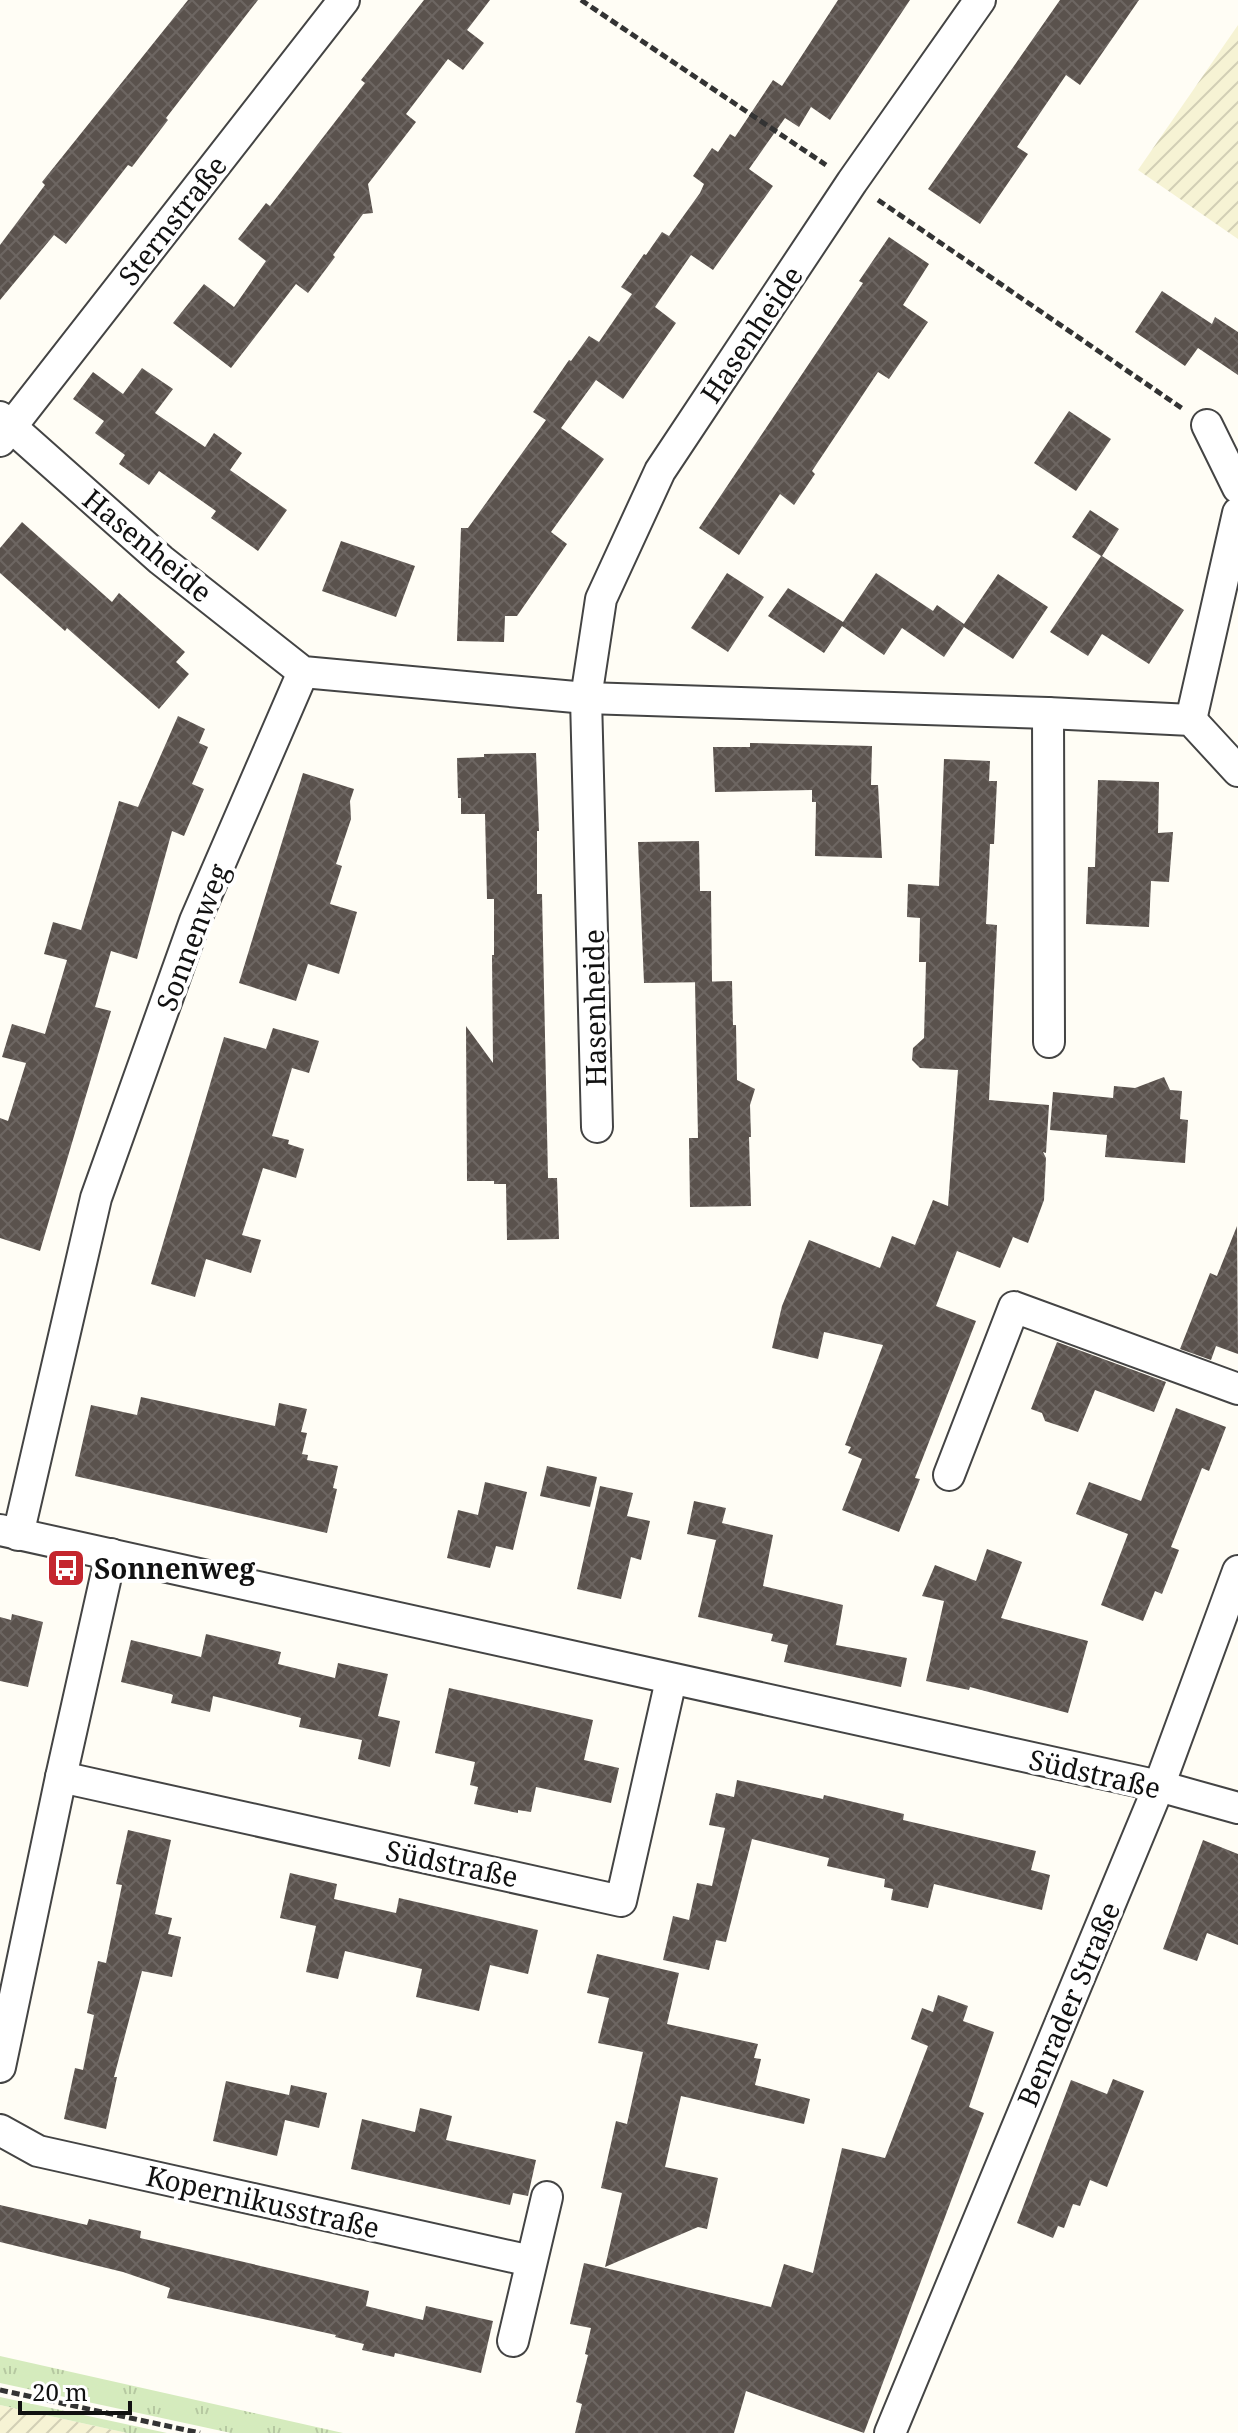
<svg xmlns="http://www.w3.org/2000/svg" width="1238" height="2433" font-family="'Noto Serif',serif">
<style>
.farmland{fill:url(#farmland-furrows)}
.grass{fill:url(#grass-tufts)}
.building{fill:url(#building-cross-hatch)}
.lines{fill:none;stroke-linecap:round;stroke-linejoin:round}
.minor-casing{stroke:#444;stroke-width:34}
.path{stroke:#333;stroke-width:5;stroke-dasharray:8 4;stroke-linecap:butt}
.minor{stroke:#fff;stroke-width:30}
.labels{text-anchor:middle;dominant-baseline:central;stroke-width:8;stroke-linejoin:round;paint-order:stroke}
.street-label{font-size:28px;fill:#111;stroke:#fff}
.poi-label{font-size:28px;font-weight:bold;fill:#111;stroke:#fff;text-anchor:start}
</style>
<defs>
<pattern id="farmland-furrows" width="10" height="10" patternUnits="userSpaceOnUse" patternTransform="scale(2)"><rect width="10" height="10" fill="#f6f3d4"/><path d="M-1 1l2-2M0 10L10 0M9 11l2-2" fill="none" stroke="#d2cfb5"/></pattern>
<pattern id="grass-tufts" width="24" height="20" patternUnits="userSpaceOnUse" patternTransform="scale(2)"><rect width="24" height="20" fill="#d5ebbd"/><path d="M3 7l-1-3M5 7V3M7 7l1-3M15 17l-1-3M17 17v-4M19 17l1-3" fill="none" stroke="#b6c8a1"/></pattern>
<pattern id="building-cross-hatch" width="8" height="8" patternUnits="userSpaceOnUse" patternTransform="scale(2)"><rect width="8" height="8" fill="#5a524d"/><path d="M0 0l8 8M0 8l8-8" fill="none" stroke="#6d6662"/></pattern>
</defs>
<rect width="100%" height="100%" fill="#fffdf5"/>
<g class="farmland">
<polygon points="1238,25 1238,239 1138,170"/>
<polygon points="0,2405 127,2433 0,2433"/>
</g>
<g class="grass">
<polygon points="0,2356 343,2433 231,2433 0,2383"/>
<polygon points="0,2397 167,2433 127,2433 0,2405"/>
</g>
<g class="building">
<polygon points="188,0 258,0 166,118 168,120 132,167 128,165 66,244 54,235 0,300 0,245 45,185 42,182"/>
<polygon points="424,0 490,0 467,30 484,43 463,70 448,59 406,114 416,122 368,184 373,213 363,214 333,255 335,257 308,293 296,284 231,368 173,323 204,284 234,307 266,261 238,239 266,203 270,206 365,83 361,80"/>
<polygon points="838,0 910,0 830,120 811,107 799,127 785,118 749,169 773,186 713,270 691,255 655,307 676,323 623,399 596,380 561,428 604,459 551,532 567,544 517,616 505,616 504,642 457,641 461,528 468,528 546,420 533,412 569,360 571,361 589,336 599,342 632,294 621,287 644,254 646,255 662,232 669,236 700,193 704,184 693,176 712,148 718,152 730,134 735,137 773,80 782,86"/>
<polygon points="1060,0 1139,0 1080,85 1066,75 1017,147 1028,154 980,224 928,189"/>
<polygon points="889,237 929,264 903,305 928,322 889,379 878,372 812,471 815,474 794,505 780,494 739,555 699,528 863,283 859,281"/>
<polygon points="1162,291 1212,324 1215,317 1238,332 1238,375 1198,348 1185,366 1135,332"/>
<polygon points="142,368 173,389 155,413 205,447 214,433 242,453 230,470 287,510 258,551 211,518 216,511 159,471 149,485 119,464 125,455 95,433 104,421 73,399 93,372 123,394"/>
<polygon points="1069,411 1111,439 1076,491 1034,463"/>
<polygon points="1090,510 1119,529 1102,556 1184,610 1149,664 1102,634 1088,656 1050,632 1101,556 1072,537"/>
<polygon points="22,522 112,602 119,593 185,652 176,662 189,674 159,709 67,628 65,631 0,573 0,548"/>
<polygon points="341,541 415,566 396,617 322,591"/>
<polygon points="727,573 764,597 728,652 691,628"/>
<polygon points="876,573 933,611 937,605 964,624 998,574 1048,607 1013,659 964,627 944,657 902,628 884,655 842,626 824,653 768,616 788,588 843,622"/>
<polygon points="178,716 205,729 199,743 208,747 192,784 204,789 184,836 172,831 137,959 111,951 95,1007 111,1011 40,1251 0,1238 0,1118 8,1121 26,1063 2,1057 12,1024 45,1034 67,960 44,954 53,922 81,930 119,801 138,807"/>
<polygon points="750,743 872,746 871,785 878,785 882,858 815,856 816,802 812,802 812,790 715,792 713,747 750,747"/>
<polygon points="536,753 539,831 537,831 537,894 542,894 548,1178 557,1178 559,1239 507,1240 506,1184 494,1184 494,1181 467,1181 466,1026 493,1063 492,955 494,955 494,899 487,899 485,814 461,814 461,798 458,798 457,758 484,757 484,754"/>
<polygon points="944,759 990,761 989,781 997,781 994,844 990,844 986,924 997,925 989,1100 1049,1105 1046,1153 1043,1152 1046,1158 1044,1200 1028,1243 1013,1237 1000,1268 957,1251 936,1306 976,1321 915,1478 920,1479 899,1532 842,1510 862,1459 848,1453 851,1447 845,1445 883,1345 824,1332 818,1359 772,1348 782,1306 809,1240 880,1268 892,1236 915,1245 933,1200 948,1206 958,1070 920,1068 912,1060 913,1048 924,1038 926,962 919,962 920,918 907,917 908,884 939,886"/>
<polygon points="303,773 354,789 350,801 351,819 336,864 342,866 330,904 357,912 339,974 308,964 296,1001 239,983"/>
<polygon points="1098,780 1159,782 1158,833 1173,832 1169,882 1151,881 1149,927 1086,924 1088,867 1095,867"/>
<polygon points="699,841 700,891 711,891 712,982 644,983 638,842"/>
<polygon points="732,981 733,1025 736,1025 737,1080 755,1089 750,1105 751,1137 749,1137 751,1206 690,1207 689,1138 698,1138 695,982"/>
<polygon points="273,1028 319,1041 309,1073 292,1068 272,1136 289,1140 288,1144 304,1149 296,1178 263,1168 242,1235 261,1240 251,1273 206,1259 195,1297 151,1284 224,1037 266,1049"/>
<polygon points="1164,1077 1170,1090 1182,1091 1180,1119 1188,1120 1185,1163 1105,1157 1107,1135 1050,1130 1053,1092 1113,1098 1114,1086 1135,1088"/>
<polygon points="1237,1226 1238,1354 1216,1346 1211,1360 1180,1349 1210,1273 1217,1276"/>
<polygon points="1057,1342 1166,1382 1154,1412 1095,1390 1078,1432 1045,1421 1042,1413 1031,1409"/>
<polygon points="141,1397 275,1426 279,1403 307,1409 301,1432 307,1433 302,1454 308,1455 307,1460 338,1466 333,1488 337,1489 327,1533 75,1476 91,1405 137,1415"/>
<polygon points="1176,1408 1226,1427 1209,1471 1202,1468 1171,1547 1179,1550 1162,1594 1155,1591 1143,1621 1101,1605 1128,1534 1076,1514 1089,1482 1141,1501"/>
<polygon points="547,1466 597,1477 590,1507 540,1496"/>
<polygon points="485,1482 527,1492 513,1550 496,1546 490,1568 447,1558 458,1510 478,1515"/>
<polygon points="600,1486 633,1493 627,1516 650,1521 641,1560 631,1557 621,1599 577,1589"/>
<polygon points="694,1501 726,1508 722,1523 773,1535 763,1586 843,1605 836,1645 907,1658 901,1687 784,1662 788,1645 771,1641 773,1634 698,1617 716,1540 687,1534"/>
<polygon points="987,1549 1022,1562 1001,1618 1088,1641 1068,1713 970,1687 969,1690 926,1681 944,1601 922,1596 935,1565 976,1581"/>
<polygon points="12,1614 43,1622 28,1687 0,1681 0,1617 11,1620"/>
<polygon points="206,1634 281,1652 278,1664 335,1678 338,1663 388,1674 378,1716 400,1721 390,1767 358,1759 362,1740 299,1727 301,1718 213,1696 210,1712 171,1703 173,1695 171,1694 121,1682 131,1640 201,1657"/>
<polygon points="449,1688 593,1720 584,1760 619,1768 611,1803 536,1787 531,1812 518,1810 518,1813 474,1804 478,1787 470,1785 475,1762 435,1753"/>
<polygon points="737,1780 823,1799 824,1795 862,1804 904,1814 903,1820 1036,1851 1031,1870 1050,1875 1042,1910 934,1884 928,1908 891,1900 893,1889 884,1887 885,1879 827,1866 829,1858 752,1839 726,1942 716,1940 709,1970 663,1960 673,1916 689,1920 697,1883 712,1886 725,1828 709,1825 716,1793 734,1797"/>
<polygon points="128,1830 171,1840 155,1914 172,1918 168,1934 181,1937 172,1977 142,1971 114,2077 117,2077 106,2129 64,2119 75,2068 83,2070 94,2015 87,2013 98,1961 106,1963 122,1885 116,1884"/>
<polygon points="1203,1840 1238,1854 1238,1945 1207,1933 1197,1961 1163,1949"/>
<polygon points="290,1873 337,1884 334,1899 396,1913 399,1898 538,1930 528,1974 490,1965 479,2011 416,1997 422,1969 345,1951 338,1979 306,1972 316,1926 280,1918"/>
<polygon points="597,1954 679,1973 667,2024 758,2044 754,2058 761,2059 755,2085 810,2099 804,2124 681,2096 665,2167 718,2178 707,2229 698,2227 605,2267 622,2193 601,2188 616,2121 627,2124 643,2052 598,2043 609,1998 587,1993"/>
<polygon points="938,1995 968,2006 963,2021 994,2032 969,2107 984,2113 864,2433 746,2391 734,2433 575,2433 582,2404 576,2402 588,2355 585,2354 591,2328 570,2324 584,2263 771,2307 784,2264 813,2273 842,2148 885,2158 928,2046 911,2039 922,2008 933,2012"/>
<polygon points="1113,2079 1144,2091 1107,2187 1090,2180 1080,2206 1073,2204 1064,2228 1058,2226 1053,2238 1017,2223 1071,2080 1107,2094"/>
<polygon points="226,2081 289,2095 291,2085 327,2093 319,2128 285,2120 277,2156 213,2141"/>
<polygon points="420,2108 452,2116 446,2140 536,2160 528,2196 513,2193 510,2205 351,2169 362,2119 415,2132"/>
<polygon points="0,2205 87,2225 89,2219 141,2231 140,2238 369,2291 366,2306 423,2320 426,2306 493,2321 481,2373 395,2353 394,2357 362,2350 364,2344 335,2337 336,2335 167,2298 170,2288 123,2272 0,2242"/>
</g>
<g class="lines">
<defs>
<g id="minor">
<polyline points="0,417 161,560 303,672 586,698 1048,713 1191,720 1238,771"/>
<polyline points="1207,425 1238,488"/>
<polyline points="0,441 344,0"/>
<polyline points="1048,713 1049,1042"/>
<polyline points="1191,720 1238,513"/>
<polyline points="597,1127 586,698 601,599 660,471 852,182 980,0"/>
<polyline points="949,1475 1014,1307 1238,1389"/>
<polyline points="0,1530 1159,1786 1238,1808"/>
<polyline points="18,1535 96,1198 195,921 303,672"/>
<polyline points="61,1777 621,1901 671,1680"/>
<polyline points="0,2067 61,1777 111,1554"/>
<polyline points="0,2130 38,2151 531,2261"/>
<polyline points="513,2341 547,2197"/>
<polyline points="890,2433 1159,1786 1238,1571"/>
</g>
</defs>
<use href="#minor" class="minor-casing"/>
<g class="path">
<polyline points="581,0 826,165"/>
<polyline points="878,200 1183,409"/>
<polyline points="0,2390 200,2433"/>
</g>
<use href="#minor" class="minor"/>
</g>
<defs>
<symbol id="bus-square" viewBox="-11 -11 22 22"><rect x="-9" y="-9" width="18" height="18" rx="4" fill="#c4262e" stroke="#fff"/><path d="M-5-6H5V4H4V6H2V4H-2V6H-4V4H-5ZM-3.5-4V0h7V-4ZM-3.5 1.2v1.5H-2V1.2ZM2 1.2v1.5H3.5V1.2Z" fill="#fff"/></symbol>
</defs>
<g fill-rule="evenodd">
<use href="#bus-square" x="44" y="1546" width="44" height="44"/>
</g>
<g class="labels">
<g class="street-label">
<text transform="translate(172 220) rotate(-52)">Sternstraße</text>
<text transform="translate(751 334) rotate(-56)">Hasenheide</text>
<text transform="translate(148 545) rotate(40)">Hasenheide</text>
<text transform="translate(192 937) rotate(-69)">Sonnenweg</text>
<text transform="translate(594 1008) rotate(-91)">Hasenheide</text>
<text transform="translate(1095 1773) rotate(13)">Südstraße</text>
<text transform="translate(452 1863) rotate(12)">Südstraße</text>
<text transform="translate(1068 2004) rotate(-67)">Benrader Straße</text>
<text transform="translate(263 2201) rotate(13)">Kopernikusstraße</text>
</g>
<g class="poi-label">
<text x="94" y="1568">Sonnenweg</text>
</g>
</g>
<path d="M20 2401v12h110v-12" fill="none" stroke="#111111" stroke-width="4"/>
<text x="32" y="2401" font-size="24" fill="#111111" stroke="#ffffff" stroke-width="6" paint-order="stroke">20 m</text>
</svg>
